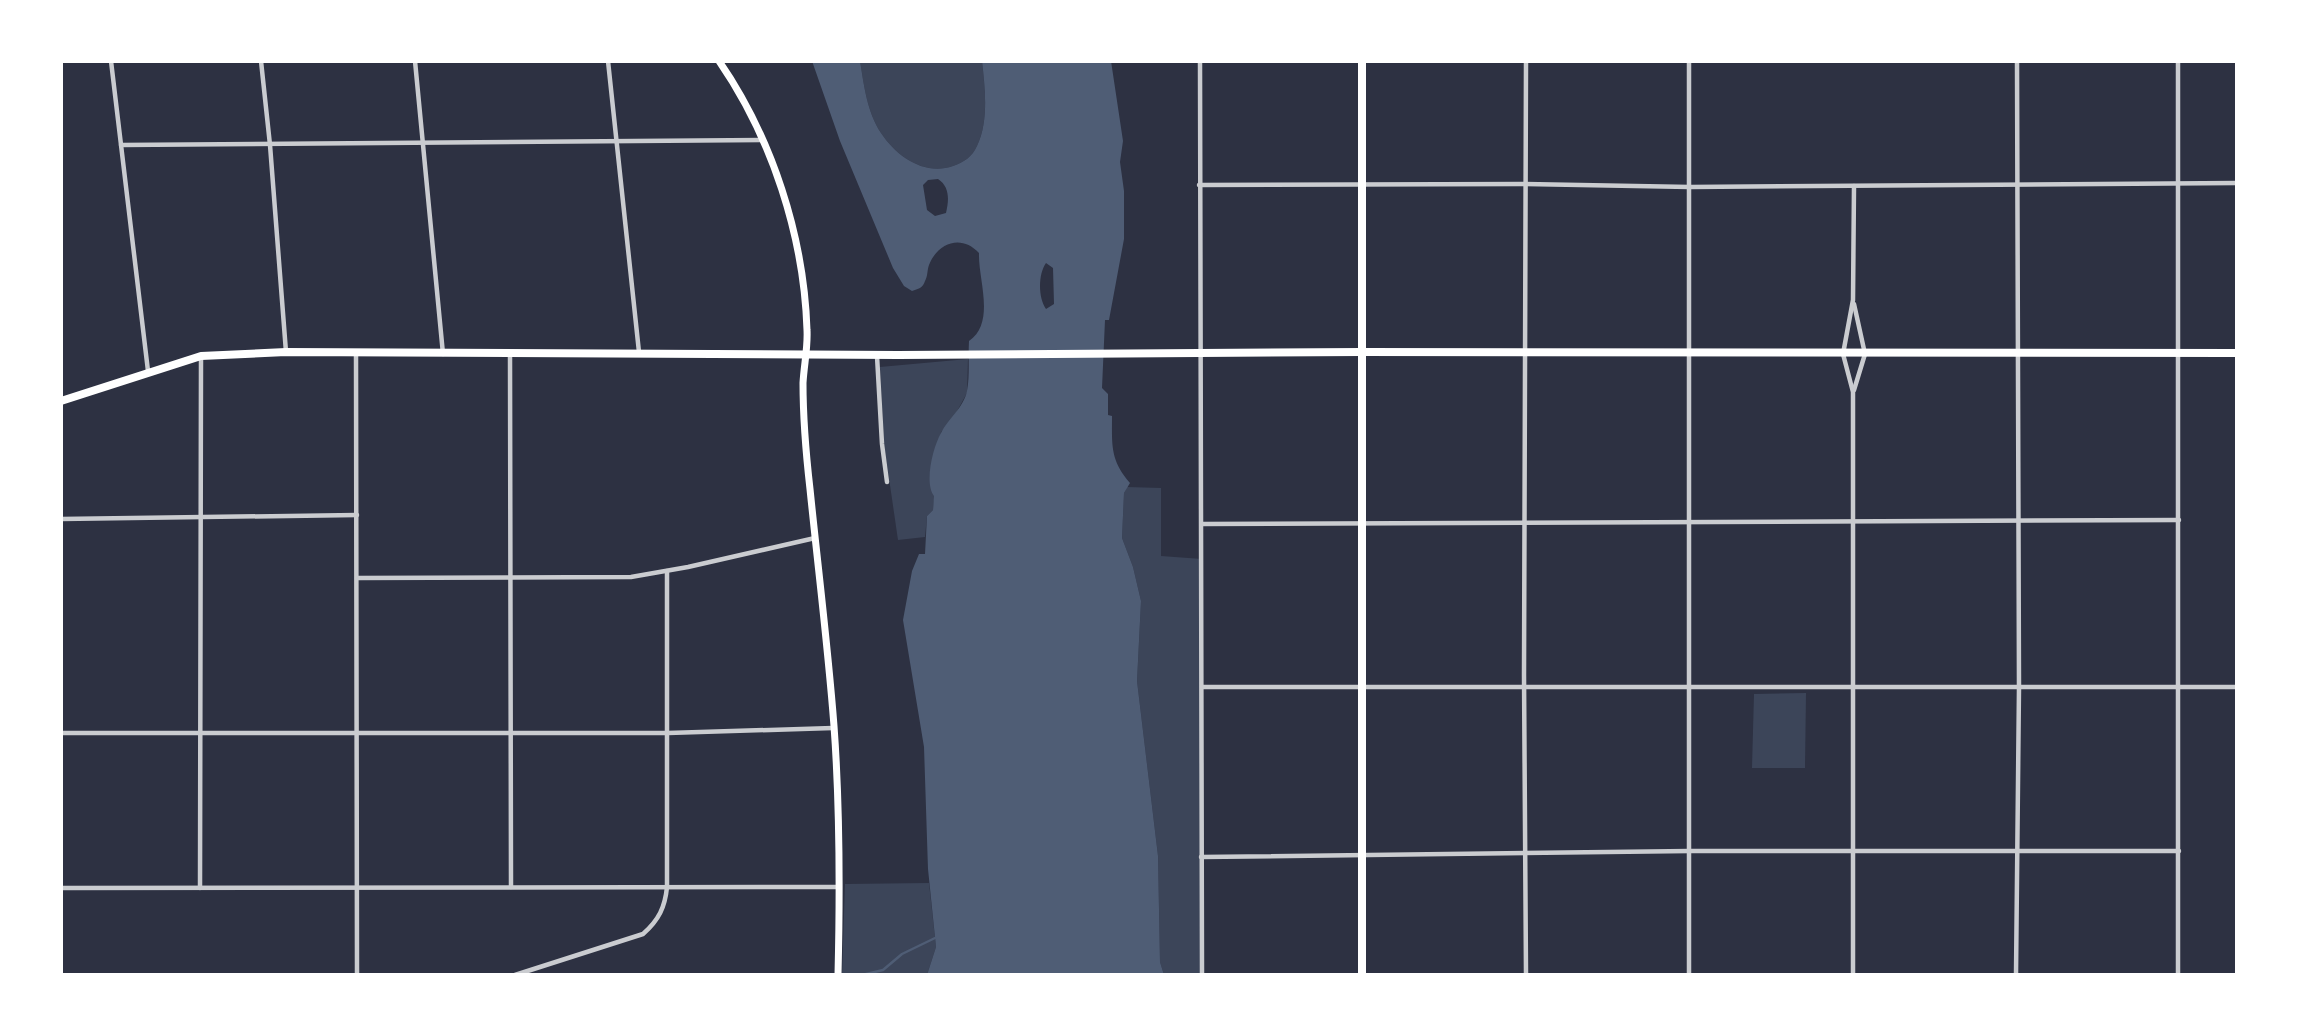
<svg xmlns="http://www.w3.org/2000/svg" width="2298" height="1036" font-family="'Roboto Condensed',sans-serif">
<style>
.green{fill:#3c4559}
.water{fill:#4f5d75;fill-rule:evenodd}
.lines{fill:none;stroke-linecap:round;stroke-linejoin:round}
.stream{stroke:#4f5d75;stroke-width:2.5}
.minor{stroke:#caccd0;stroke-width:4.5}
.secondary{stroke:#fff;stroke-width:7}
.primary{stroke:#fff;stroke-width:8}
</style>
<rect width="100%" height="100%" fill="#2d3142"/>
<g class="green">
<path d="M860,61H982C985,88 989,121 977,146C972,157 964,162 953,166C925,176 897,157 881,133C867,112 864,85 860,61Z"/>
<polygon points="968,359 967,393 951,422 941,432 933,510 927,516 925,537 898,540 884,444 880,367"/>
<polygon points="1127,487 1161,488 1161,556 1202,559 1202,975 1164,975 1160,962 1158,856 1137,681 1141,601 1133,567 1122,538 1124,493"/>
<polygon points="1806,693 1805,768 1752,768 1754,694"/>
<polygon points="929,883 936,947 927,975 842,975 845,884"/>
</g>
<path class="water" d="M812,61H860C864,85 867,112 881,133C897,157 925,176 953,166C964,162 972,157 977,146C989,121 985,88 982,61H1111L1123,141L1120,162L1124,191V239L1109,320H1105L1102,388L1108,394V415L1112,416C1112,445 1110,460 1130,483L1124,493L1122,538L1133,567L1141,601L1137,681L1158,856L1160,962L1164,975H927L936,947L928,869L924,747L903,620L912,571L919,554H925L927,516L933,510L934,496C924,483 933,447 941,433C948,419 964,407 967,391C970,375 968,357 969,341C996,322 978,280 979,253C962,234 938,242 929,265C927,270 928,276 925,281C923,288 918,289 912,291L904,286L893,268L840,141ZM938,179C950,187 949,200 946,213L935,216L927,210L923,185L928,180ZM1046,263L1053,268L1054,304L1046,309C1038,298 1038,274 1046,263Z"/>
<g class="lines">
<polyline class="stream" points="862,975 883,970 902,954 935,938"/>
<g class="minor">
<polyline points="111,61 148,371"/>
<polyline points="261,61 270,145 286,352"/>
<polyline points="415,61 443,354"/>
<polyline points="608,61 639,352"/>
<polyline points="1200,61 1202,975"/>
<polyline points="1526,61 1524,675 1526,975"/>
<polyline points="121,145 762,140"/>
<polyline points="1199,185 1525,184 1690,187 2237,183"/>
<polyline points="356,354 357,975"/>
<polyline points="510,354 511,887"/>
<polyline points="877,356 882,444 887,482"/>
<polyline points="1854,390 1865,354 1854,304"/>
<polyline points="61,519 357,515"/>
<polyline points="1202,524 2179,520"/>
<polyline points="357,578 631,577 688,567 815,538"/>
<polyline points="1202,687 2237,687"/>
<polyline points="61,733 668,733 833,728"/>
<polyline points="1201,857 1690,851 2179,851"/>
<polyline points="61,888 839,887"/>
<polyline points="200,888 201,357"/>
<path d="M515,975L643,934C659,920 665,907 667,887V571"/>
<polyline points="1689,975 1689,61"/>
<polyline points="1853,975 1853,392 1843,354 1853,300 1854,186"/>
<polyline points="2016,975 2019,687 2017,61"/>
<polyline points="2178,975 2178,61"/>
</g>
<path class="secondary" d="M719,61C772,138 804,236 807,330C808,347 804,365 803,383C803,418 806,454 810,489C818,568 828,647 834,726C840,808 840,892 838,975"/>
<g class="primary">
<polyline points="1362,61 1362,975"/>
<polyline points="61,401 201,356 286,352 898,355 1362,352 2237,353"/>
</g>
</g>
<rect width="2298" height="1036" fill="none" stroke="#ffffff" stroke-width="126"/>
</svg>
